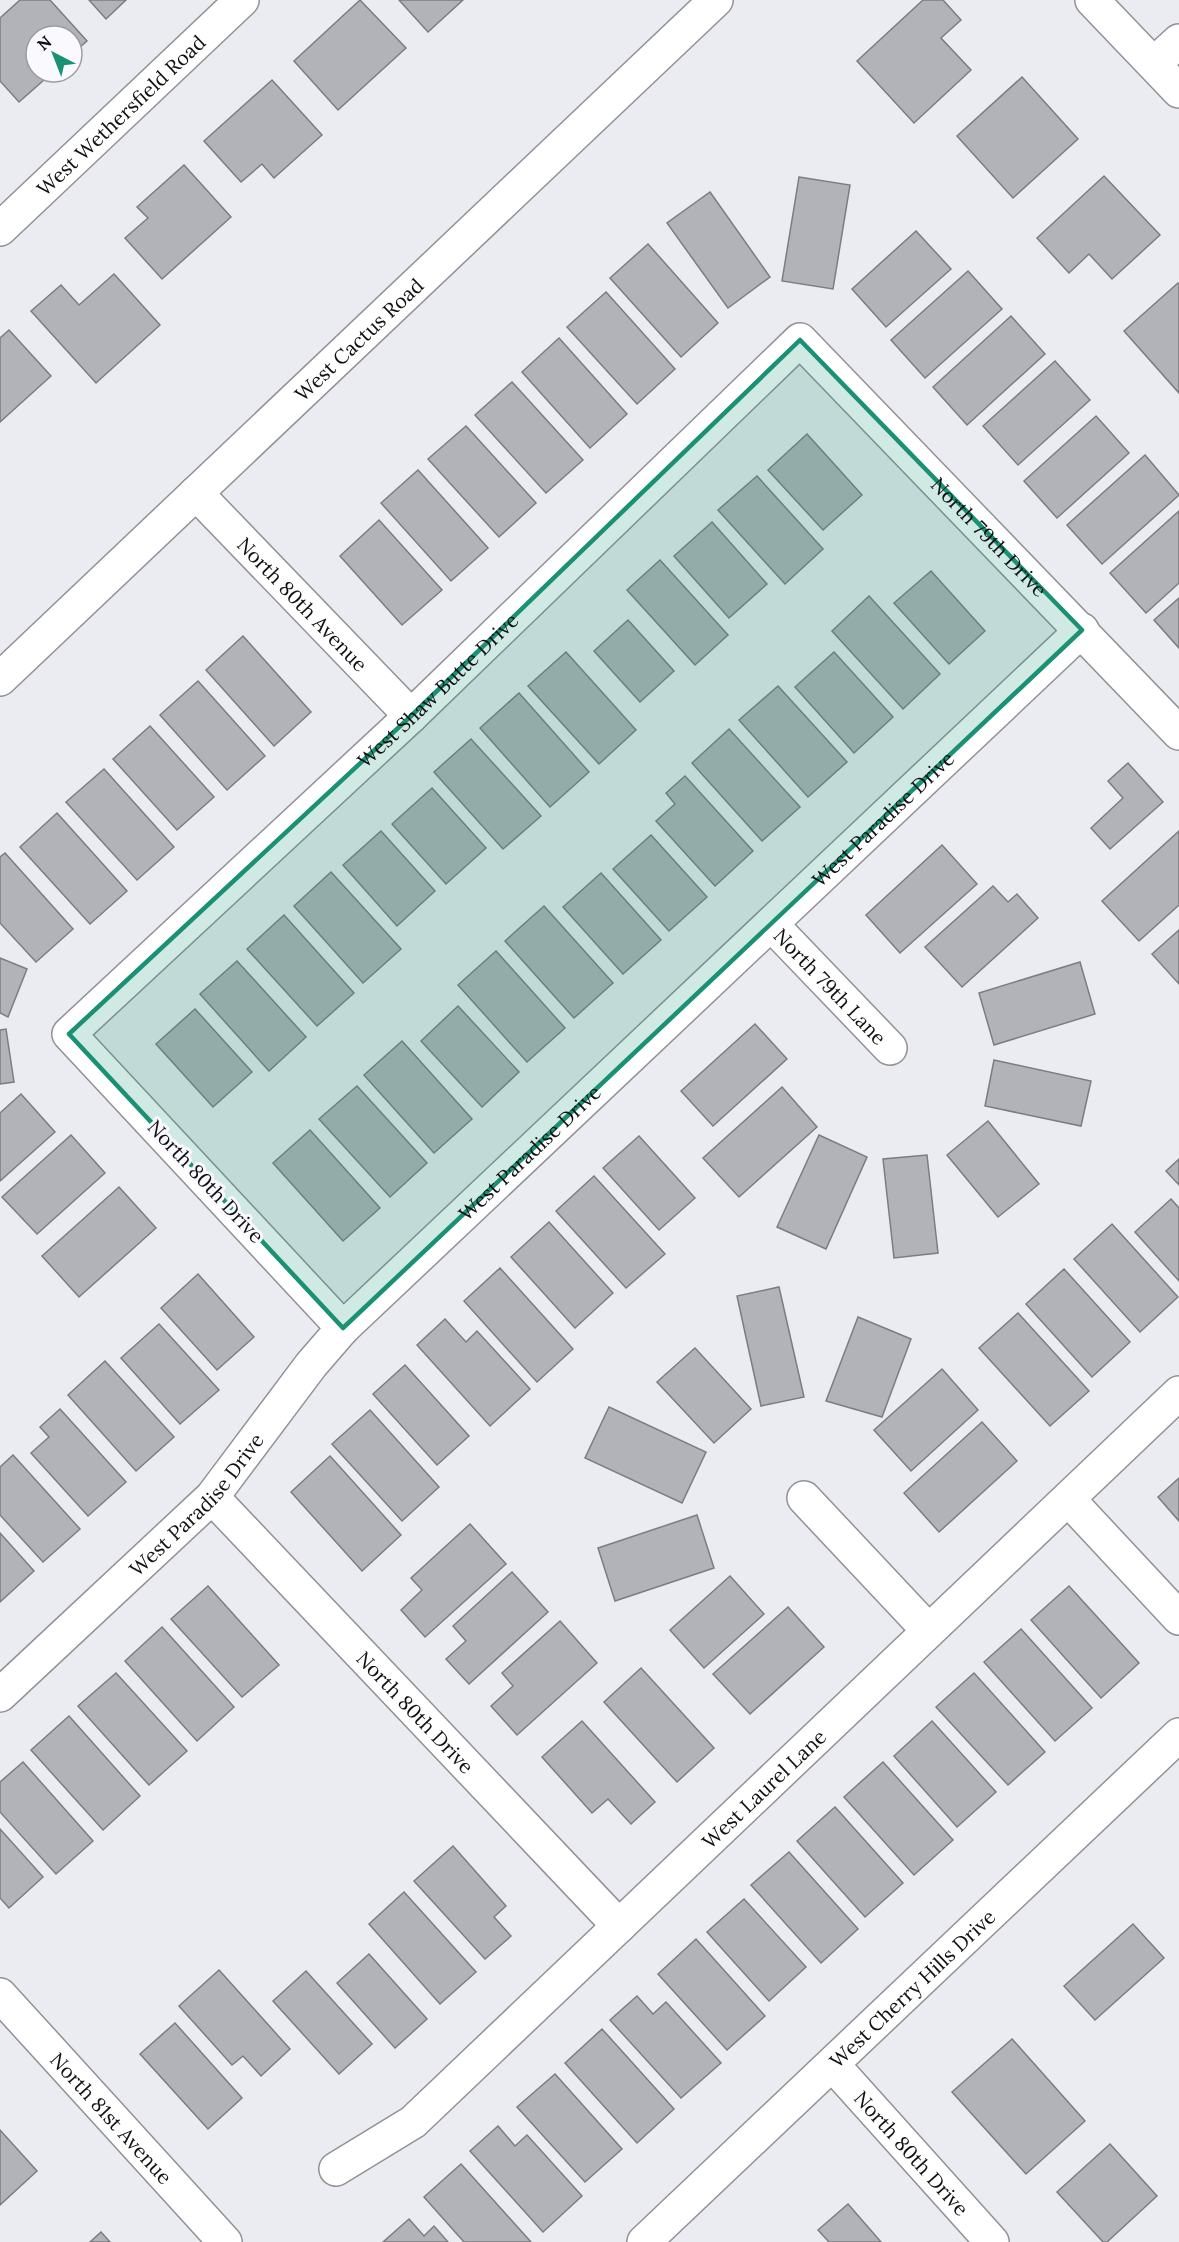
<svg xmlns="http://www.w3.org/2000/svg" width="1179" height="2242" font-family="Lora,serif">
<style>
.building{fill:#b2b3b8;stroke:#7c7c81;stroke-width:1.5}
.lines{fill:none;stroke-linecap:round;stroke-linejoin:round}
.minor-casing{stroke:#919196;stroke-width:36}
.tertiary-casing{stroke:#919196;stroke-width:36}
.secondary-casing{stroke:#919196;stroke-width:36}
.minor{stroke:#fff;stroke-width:33}
.tertiary{stroke:#fff;stroke-width:33}
.secondary{stroke:#fff;stroke-width:33}
.marked{fill:#1b9174;fill-opacity:0.2;stroke:#1b9174;stroke-width:4.5;stroke-linejoin:round}
.labels{text-anchor:middle;dominant-baseline:central;stroke-width:6;stroke-linejoin:round;paint-order:stroke}
.street-label{font-size:20px;fill:#101012;stroke:#f9f9fe}
</style>
<rect width="100%" height="100%" fill="#ebecf1"/>
<g class="building">
<polygon points="20,0 50,0 87,41 72,54 72,36 36,36 36,72 53,72 19,102 0,81 0,18"/>
<polygon points="89,0 126,0 106,19"/>
<polygon points="360,0 406,48 338,110 294,61"/>
<polygon points="399,0 463,0 428,32"/>
<polygon points="923,0 943,0 961,20 941,38 971,70 914,123 857,61"/>
<polygon points="1022,77 1078,139 1013,198 957,136"/>
<polygon points="272,80 322,135 274,178 262,164 241,182 204,141"/>
<polygon points="184,165 231,217 162,279 125,238 148,218 137,207"/>
<polygon points="1104,176 1160,235 1112,279 1089,254 1069,273 1037,238"/>
<polygon points="799,177 850,185 833,289 782,281"/>
<polygon points="710,192 770,277 728,308 667,223"/>
<polygon points="916,231 951,269 886,327 852,289"/>
<polygon points="648,244 718,323 681,357 610,278"/>
<polygon points="968,271 1002,309 925,378 891,340"/>
<polygon points="114,274 160,325 96,383 31,311 61,285 79,305"/>
<polygon points="1178,283 1179,284 1179,393 1124,331"/>
<polygon points="606,292 675,369 637,404 567,327"/>
<polygon points="1011,316 1045,354 967,425 933,387"/>
<polygon points="9,330 51,376 0,422 0,338"/>
<polygon points="559,338 627,414 590,448 522,372"/>
<polygon points="1055,361 1090,400 1018,465 983,426"/>
<polygon points="512,382 583,460 546,493 475,415"/>
<polygon points="1096,416 1129,453 1057,518 1024,481"/>
<polygon points="466,426 536,503 499,537 428,459"/>
<polygon points="807,434 862,495 823,530 768,470"/>
<polygon points="1145,455 1179,495 1102,564 1067,525"/>
<polygon points="418,470 488,548 451,581 381,503"/>
<polygon points="757,476 823,549 785,584 718,510"/>
<polygon points="1179,511 1179,583 1146,613 1110,573"/>
<polygon points="379,520 442,590 402,625 340,556"/>
<polygon points="712,522 767,584 729,618 674,556"/>
<polygon points="660,560 728,635 695,665 627,590"/>
<polygon points="931,571 985,631 949,664 894,603"/>
<polygon points="869,596 940,674 903,709 832,631"/>
<polygon points="1179,598 1179,648 1154,620"/>
<polygon points="628,620 674,671 640,702 594,651"/>
<polygon points="243,636 311,712 274,746 206,670"/>
<polygon points="566,652 636,730 599,764 528,686"/>
<polygon points="834,652 893,717 854,753 795,687"/>
<polygon points="198,681 265,756 227,790 160,715"/>
<polygon points="778,686 847,762 808,797 739,720"/>
<polygon points="519,693 589,772 550,807 480,728"/>
<polygon points="150,726 214,797 177,830 113,759"/>
<polygon points="729,729 800,807 762,841 692,763"/>
<polygon points="471,739 541,816 503,849 434,772"/>
<polygon points="1128,763 1163,802 1110,849 1091,828 1123,798 1108,781"/>
<polygon points="104,769 174,847 137,880 66,802"/>
<polygon points="685,776 753,851 715,886 656,821 675,804 666,793"/>
<polygon points="432,788 486,848 446,884 392,824"/>
<polygon points="57,813 127,891 90,924 20,847"/>
<polygon points="381,831 435,891 397,926 343,865"/>
<polygon points="1179,831 1179,905 1139,941 1102,901"/>
<polygon points="651,835 707,897 669,931 613,869"/>
<polygon points="942,845 977,884 900,953 866,915"/>
<polygon points="5,853 73,929 36,962 0,923 0,857"/>
<polygon points="331,872 401,949 363,983 294,906"/>
<polygon points="601,873 661,940 623,974 563,907"/>
<polygon points="993,886 1008,902 1017,894 1038,918 962,987 925,947"/>
<polygon points="544,906 613,983 574,1018 505,941"/>
<polygon points="284,915 354,993 317,1026 247,949"/>
<polygon points="1179,930 1179,984 1152,954"/>
<polygon points="496,951 565,1028 527,1062 458,985"/>
<polygon points="0,958 27,969 8,1017 0,1013"/>
<polygon points="237,961 306,1037 269,1071 200,994"/>
<polygon points="1080,962 1095,1014 994,1045 979,993"/>
<polygon points="458,1006 519,1072 482,1107 421,1041"/>
<polygon points="195,1009 252,1072 213,1107 156,1044"/>
<polygon points="755,1024 787,1059 713,1126 681,1091"/>
<polygon points="6,1029 14,1082 0,1084 0,1030"/>
<polygon points="402,1041 472,1119 434,1153 364,1075"/>
<polygon points="994,1060 1091,1081 1081,1126 985,1106"/>
<polygon points="357,1086 427,1163 390,1197 319,1119"/>
<polygon points="782,1087 817,1127 739,1197 703,1158"/>
<polygon points="21,1094 55,1132 0,1181 0,1113"/>
<polygon points="988,1121 1039,1184 998,1217 947,1155"/>
<polygon points="310,1130 380,1208 343,1241 273,1163"/>
<polygon points="71,1135 105,1173 37,1234 2,1197"/>
<polygon points="819,1135 867,1157 826,1249 777,1227"/>
<polygon points="639,1136 695,1198 659,1230 603,1168"/>
<polygon points="927,1155 938,1253 894,1258 883,1159"/>
<polygon points="1179,1159 1179,1185 1166,1171"/>
<polygon points="594,1176 665,1254 626,1288 556,1211"/>
<polygon points="119,1187 156,1228 79,1297 42,1256"/>
<polygon points="1171,1199 1179,1208 1179,1281 1135,1232"/>
<polygon points="549,1222 613,1293 575,1328 511,1257"/>
<polygon points="1112,1224 1178,1297 1140,1332 1074,1259"/>
<polygon points="500,1268 573,1349 537,1382 464,1301"/>
<polygon points="1064,1269 1130,1342 1092,1377 1026,1304"/>
<polygon points="198,1274 254,1337 217,1370 161,1308"/>
<polygon points="779,1287 804,1397 761,1406 737,1296"/>
<polygon points="1018,1313 1089,1391 1050,1426 979,1348"/>
<polygon points="858,1317 911,1339 882,1417 826,1401"/>
<polygon points="445,1319 466,1342 477,1331 530,1389 490,1426 417,1345"/>
<polygon points="159,1324 219,1390 180,1424 121,1358"/>
<polygon points="695,1348 751,1409 714,1443 657,1382"/>
<polygon points="105,1361 174,1437 136,1471 68,1395"/>
<polygon points="405,1365 469,1436 437,1465 373,1394"/>
<polygon points="942,1369 978,1410 911,1471 874,1430"/>
<polygon points="609,1407 706,1452 682,1503 585,1458"/>
<polygon points="60,1409 126,1482 88,1516 31,1453 49,1437 40,1427"/>
<polygon points="370,1410 439,1487 402,1521 332,1444"/>
<polygon points="982,1422 1017,1461 939,1532 904,1493"/>
<polygon points="13,1455 80,1529 43,1562 0,1515 0,1467"/>
<polygon points="330,1456 401,1535 362,1571 291,1492"/>
<polygon points="1179,1478 1179,1521 1158,1497"/>
<polygon points="697,1515 714,1568 615,1601 598,1548"/>
<polygon points="470,1524 506,1564 425,1637 401,1610 422,1590 411,1578"/>
<polygon points="0,1533 34,1571 0,1602"/>
<polygon points="512,1572 548,1612 469,1684 446,1659 466,1641 453,1626"/>
<polygon points="730,1576 764,1614 704,1668 670,1630"/>
<polygon points="208,1586 279,1665 242,1697 171,1619"/>
<polygon points="1069,1586 1139,1663 1101,1698 1031,1620"/>
<polygon points="788,1607 824,1647 750,1714 713,1674"/>
<polygon points="560,1621 597,1663 517,1735 491,1706 513,1686 502,1673"/>
<polygon points="162,1627 234,1707 197,1741 125,1661"/>
<polygon points="1021,1629 1092,1708 1055,1741 984,1662"/>
<polygon points="641,1668 714,1748 677,1782 604,1702"/>
<polygon points="116,1673 187,1751 149,1785 78,1706"/>
<polygon points="974,1673 1045,1752 1008,1785 936,1707"/>
<polygon points="69,1716 140,1796 103,1830 31,1750"/>
<polygon points="582,1721 655,1802 631,1824 608,1799 592,1813 542,1757"/>
<polygon points="932,1721 996,1792 957,1827 894,1756"/>
<polygon points="23,1762 93,1841 56,1874 0,1812 0,1782"/>
<polygon points="883,1762 953,1840 914,1875 844,1797"/>
<polygon points="835,1807 903,1883 865,1917 797,1841"/>
<polygon points="0,1829 43,1877 9,1908 0,1898"/>
<polygon points="453,1846 506,1906 494,1917 511,1936 485,1959 414,1881"/>
<polygon points="789,1852 858,1929 821,1963 751,1885"/>
<polygon points="404,1892 476,1972 440,2004 369,1924"/>
<polygon points="744,1899 806,1967 769,2001 707,1932"/>
<polygon points="1133,1924 1164,1958 1095,2020 1064,1986"/>
<polygon points="696,1939 765,2016 727,2050 658,1974"/>
<polygon points="369,1954 427,2019 395,2048 337,1983"/>
<polygon points="219,1970 290,2049 261,2076 243,2056 232,2065 179,2006"/>
<polygon points="306,1971 372,2044 339,2074 273,2001"/>
<polygon points="637,1996 653,2014 666,2002 721,2063 681,2098 610,2020"/>
<polygon points="175,2023 242,2098 208,2129 140,2054"/>
<polygon points="602,2029 674,2109 637,2143 565,2063"/>
<polygon points="1012,2039 1085,2121 1026,2174 952,2092"/>
<polygon points="555,2074 622,2149 585,2182 517,2107"/>
<polygon points="498,2126 515,2146 527,2135 582,2196 543,2232 470,2151"/>
<polygon points="0,2130 37,2171 0,2205"/>
<polygon points="1110,2144 1157,2196 1107,2242 1103,2242 1057,2192"/>
<polygon points="461,2164 531,2242 464,2242 424,2197"/>
<polygon points="848,2204 881,2242 829,2242 818,2230"/>
<polygon points="409,2219 424,2236 434,2226 448,2242 383,2242"/>
<polygon points="101,2232 110,2242 90,2242"/>
</g>
<g class="lines">
<defs>
<g id="minor">
<polyline points="1154,64 1179,41"/>
<path id="s1" d="M0,229L242,0"/>
<path id="s2" d="M196,493L411,716"/>
<path id="s3" d="M771,924L890,1048"/>
<path id="s4" d="M343,1328L69,1034L411,716L800,340L1179,733"/>
<path id="s5" d="M212,1497L619,1926"/>
<polyline points="804,1498 928,1630"/>
<polyline points="1069,1500 1179,1618"/>
<path id="s6" d="M0,1695L212,1497L311,1365L343,1328L1082,630"/>
<path id="s7" d="M0,1995L225,2242"/>
<path id="s8" d="M833,2065L992,2242"/>
<path id="s9" d="M336,2169L413,2122L1179,1393"/>
<path id="s10" d="M644,2242L1179,1735"/>
</g>
<polyline id="tertiary" points="1092,0 1179,91"/>
<g id="secondary">
<path id="s11" d="M0,679L716,0"/>
</g>
</defs>
<use href="#minor" class="minor-casing"/>
<use href="#tertiary" class="tertiary-casing"/>
<use href="#secondary" class="secondary-casing"/>
<use href="#minor" class="minor"/>
<use href="#tertiary" class="tertiary"/>
<use href="#secondary" class="secondary"/>
</g>
<path class="marked" d="M800,340L1082,630L343,1328L69,1034L411,716Z"/>
<g class="labels">
<g class="street-label">
<text stroke="none"><textPath href="#s1" startOffset="166">West Wethersfield Road</textPath></text>
<text stroke="none"><textPath href="#s11" startOffset="494">West Cactus Road</textPath></text>
<text stroke="none"><textPath href="#s4" startOffset="1683">North 79th Drive</textPath></text>
<text stroke="none"><textPath href="#s2" startOffset="154">North 80th Avenue</textPath></text>
<text stroke="none"><textPath href="#s4" startOffset="906">West Shaw Butte Drive</textPath></text>
<text stroke="none"><textPath href="#s6" startOffset="1246">West Paradise Drive</textPath></text>
<text stroke="none"><textPath href="#s3" startOffset="86">North 79th Lane</textPath></text>
<text stroke="none"><textPath href="#s6" startOffset="760">West Paradise Drive</textPath></text>
<text transform="translate(206 1181) rotate(47)">North 80th Drive</text>
<text stroke="none"><textPath href="#s6" startOffset="274">West Paradise Drive</textPath></text>
<text stroke="none"><textPath href="#s5" startOffset="296">North 80th Drive</textPath></text>
<text stroke="none"><textPath href="#s9" startOffset="574">West Laurel Lane</textPath></text>
<text stroke="none"><textPath href="#s10" startOffset="369">West Cherry Hills Drive</textPath></text>
<text stroke="none"><textPath href="#s7" startOffset="166">North 81st Avenue</textPath></text>
<text stroke="none"><textPath href="#s8" startOffset="118">North 80th Drive</textPath></text>
</g>
</g>
<g transform="translate(54 54) rotate(318)"><circle r="28" fill="#f9f9fe" stroke="#9c9ca0" stroke-width="1.5"/>
<path d="M0-4.5L10 22L0 15L-10 22Z" fill="#1b9174"/>
<text y="-9" font-size="16" font-weight="bold" text-anchor="middle" fill="#101012">N</text>
</g>
</svg>
